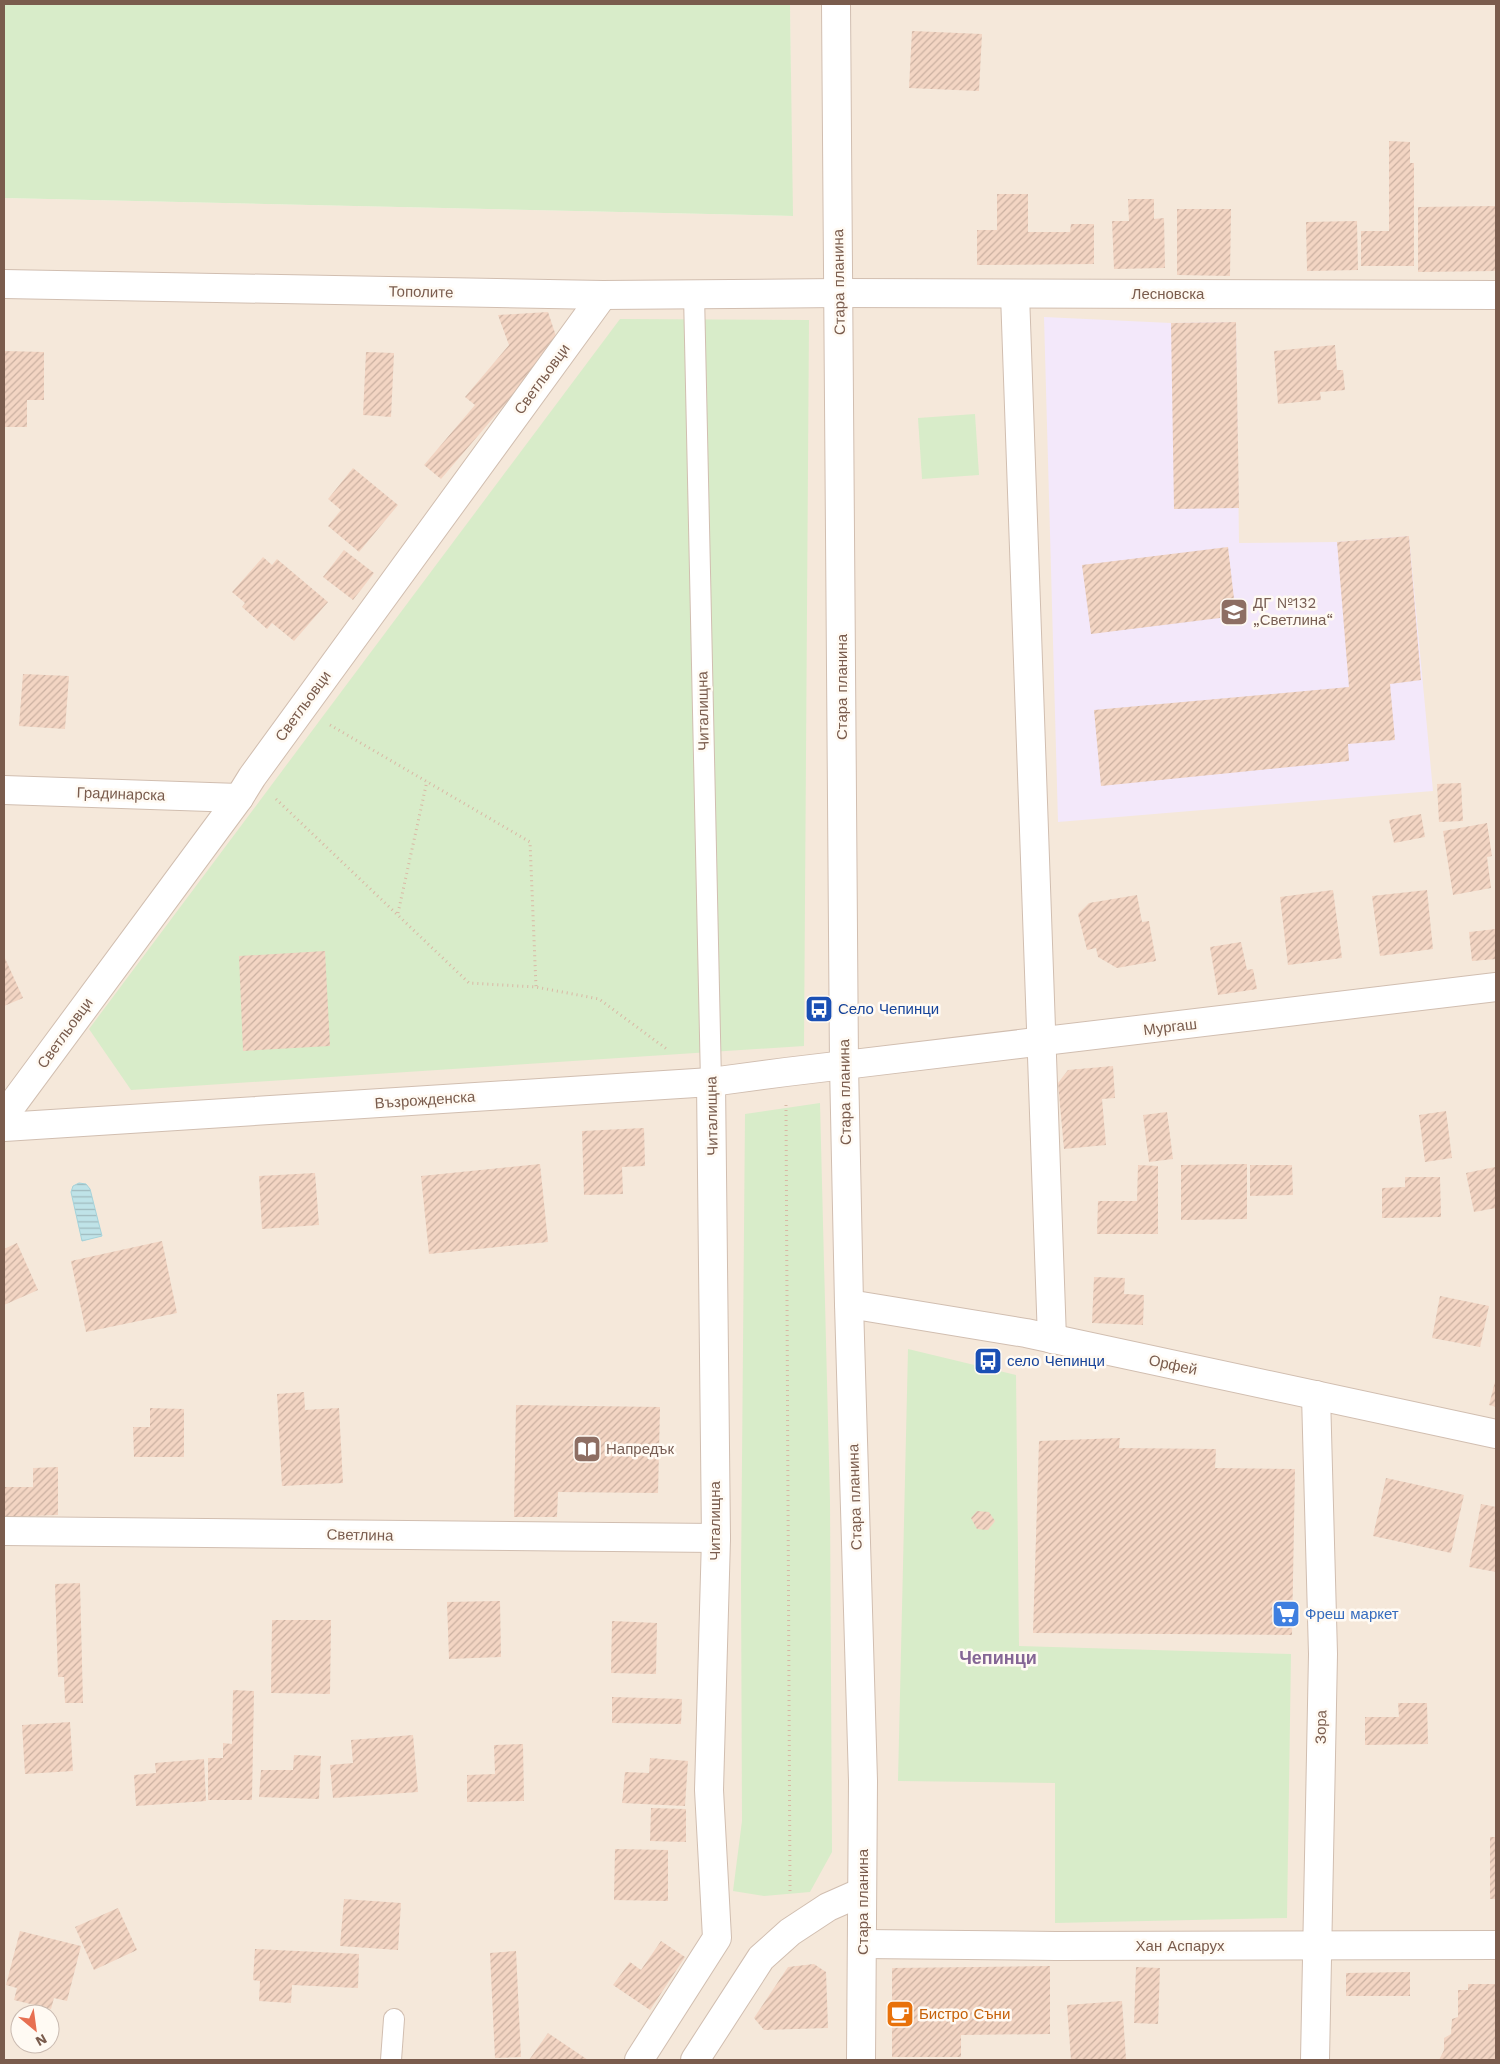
<svg xmlns="http://www.w3.org/2000/svg" width="1500" height="2064" font-family="'Work Sans',sans-serif">
	<defs>
		<pattern id="water-rules" width="6" height="5" patternUnits="userSpaceOnUse" patternTransform="scale(1.25)"><rect width="6" height="5" fill="#bfe3e8"/><path d="M0 2.5h6" fill="none" stroke="#a0bbbe"/></pattern>
		<pattern id="building-hatch" width="6" height="6" patternUnits="userSpaceOnUse" patternTransform="scale(1.25)"><rect width="6" height="6" fill="#f3d5c3"/><path d="M-1 1l2-2M0 6l6-6M5 7l2-2" fill="none" stroke="#cab0a1"/></pattern>
	</defs>
	<rect width="100%" height="100%" fill="#fdf6ec"/>
	<!-- residential -->
	<path fill="#f5e8da" fill-rule="evenodd" d="M790,4h706v2056h-1492v-1862l788,18zM20,2014h30v30h-30z"/>
	<!-- education -->
	<polygon fill="#f3e8fa" points="1044,317 1171,323 1236,322 1239,543 1337,542 1409,536 1433,791 1058,822"/>
	<!-- green -->
	<g fill="#d8ecc9">
		<polygon points="4,4 790,4 793,216 4,198"/>
		<polygon points="620,319 809,320 804,1046 131,1090 89,1029"/>
		<polygon points="975,414 979,475 922,479 918,418"/>
		<polygon points="820,1103 830,1501 832,1852 810,1892 764,1896 733,1891 742,1821 741,1578 745,1114"/>
		<polygon points="908,1349 1016,1375 1019,1646 1291,1654 1287,1918 1055,1923 1055,1783 898,1781"/>
	</g>
	<!-- water -->
	<polygon fill="url(#water-rules)" stroke="#a5d3da" points="79,1183 86,1184 90,1189 102,1236 82,1241 71,1192 73,1186"/>
	<!-- building -->
	<g fill="url(#building-hatch)">
		<polygon points="912,31 982,34 979,91 909,88"/>
		<polygon points="1389,141 1410,142 1410,163 1414,163 1414,266 1361,266 1361,231 1389,231"/>
		<polygon points="997,194 1028,194 1028,232 1070,232 1071,224 1094,224 1094,264 977,265 977,230 997,230"/>
		<polygon points="1128,199 1154,199 1154,219 1164,218 1165,268 1114,269 1112,221 1129,221"/>
		<polygon points="1496,206 1496,271 1418,272 1418,207"/>
		<polygon points="1177,209 1231,209 1230,276 1177,275"/>
		<polygon points="1357,221 1358,270 1307,271 1306,222"/>
		<polygon points="548,312 558,342 441,479 424,465 475,405 465,397 509,345 498,315"/>
		<polygon points="1236,322 1239,508 1174,509 1171,323"/>
		<polygon points="1335,345 1337,370 1343,370 1345,390 1320,392 1321,400 1278,404 1274,351"/>
		<polygon points="4,351 44,352 44,400 27,400 27,427 4,427"/>
		<polygon points="366,352 394,353 391,417 363,415"/>
		<polygon points="353,468 398,505 359,552 328,526 341,510 328,499"/>
		<polygon points="1409,536 1421,680 1390,684 1395,740 1348,744 1349,761 1101,786 1094,710 1349,687 1337,542"/>
		<polygon points="1228,547 1236,616 1091,634 1082,565"/>
		<polygon points="344,550 374,573 353,600 323,577"/>
		<polygon points="263,557 272,565 277,559 328,602 294,641 272,623 267,629 242,607 245,603 232,592"/>
		<polygon points="23,674 69,676 65,729 19,726"/>
		<polygon points="1461,783 1463,821 1439,822 1437,784"/>
		<polygon points="1421,814 1425,837 1394,843 1389,820"/>
		<polygon points="1487,823 1492,856 1487,857 1491,888 1453,895 1443,831"/>
		<polygon points="1333,890 1342,958 1288,965 1280,897"/>
		<polygon points="1427,890 1433,949 1380,956 1372,896"/>
		<polygon points="1137,895 1142,922 1149,921 1156,961 1117,968 1098,957 1096,948 1087,950 1078,914 1089,903"/>
		<polygon points="1496,929 1496,959 1472,961 1469,932"/>
		<polygon points="1241,942 1247,970 1253,969 1257,989 1218,995 1210,947"/>
		<polygon points="325,951 330,1046 243,1051 239,956"/>
		<polygon points="4,956 23,998 4,1006"/>
		<polygon points="1113,1066 1115,1098 1102,1099 1106,1145 1064,1149 1058,1083 1068,1070"/>
		<polygon points="1446,1111 1452,1158 1425,1162 1419,1115"/>
		<polygon points="1167,1112 1173,1159 1149,1162 1143,1115"/>
		<polygon points="644,1128 645,1166 622,1167 623,1194 584,1195 582,1131"/>
		<polygon points="540,1164 548,1242 429,1254 421,1176"/>
		<polygon points="1247,1164 1247,1219 1181,1220 1181,1165"/>
		<polygon points="1138,1165 1158,1166 1158,1234 1097,1234 1098,1201 1137,1201"/>
		<polygon points="1250,1165 1292,1165 1293,1195 1250,1196"/>
		<polygon points="1495,1167 1496,1208 1474,1212 1466,1173"/>
		<polygon points="315,1173 319,1225 262,1229 259,1176"/>
		<polygon points="1405,1177 1440,1177 1441,1217 1382,1218 1382,1188 1405,1187"/>
		<polygon points="162,1241 177,1313 86,1332 71,1261"/>
		<polygon points="17,1243 38,1290 4,1305 4,1249"/>
		<polygon points="1094,1277 1125,1278 1124,1294 1144,1295 1143,1325 1092,1323"/>
		<polygon points="1440,1296 1489,1306 1480,1347 1432,1338"/>
		<polygon points="1496,1378 1496,1407 1489,1405"/>
		<polygon points="304,1392 305,1410 339,1408 343,1483 282,1486 277,1394"/>
		<polygon points="516,1405 660,1407 658,1493 558,1492 557,1517 514,1517"/>
		<polygon points="150,1408 184,1409 184,1457 134,1457 133,1427 150,1427"/>
		<polygon points="1120,1438 1119,1448 1216,1449 1215,1468 1295,1469 1292,1635 1033,1633 1039,1441"/>
		<polygon points="58,1467 58,1515 4,1517 4,1487 33,1487 33,1468"/>
		<polygon points="1386,1478 1464,1495 1451,1553 1373,1536"/>
		<polygon points="1481,1504 1496,1507 1496,1572 1469,1567"/>
		<polygon points="977,1511 989,1512 995,1521 988,1530 977,1529 971,1518"/>
		<polygon points="80,1583 83,1703 65,1703 64,1677 58,1677 55,1584"/>
		<polygon points="500,1601 501,1657 449,1659 447,1602"/>
		<polygon points="272,1620 331,1620 330,1694 271,1693"/>
		<polygon points="612,1621 657,1623 656,1674 611,1673"/>
		<polygon points="233,1690 254,1691 252,1800 208,1800 208,1758 223,1758 223,1743 232,1744"/>
		<polygon points="612,1697 682,1699 681,1724 612,1723"/>
		<polygon points="1398,1703 1427,1703 1428,1744 1365,1745 1365,1717 1399,1717"/>
		<polygon points="70,1722 73,1771 25,1774 22,1725"/>
		<polygon points="413,1735 418,1792 333,1798 330,1765 353,1763 351,1740"/>
		<polygon points="523,1744 524,1801 467,1802 467,1775 495,1774 494,1745"/>
		<polygon points="294,1755 321,1756 319,1799 259,1797 261,1770 293,1770"/>
		<polygon points="650,1758 688,1761 685,1806 622,1803 625,1772 649,1773"/>
		<polygon points="204,1759 206,1801 136,1806 134,1775 156,1773 155,1763"/>
		<polygon points="651,1808 686,1809 686,1842 650,1841"/>
		<rect x="1490" y="1837" width="6" height="62"/>
		<polygon points="615,1849 668,1850 668,1901 614,1900"/>
		<polygon points="344,1899 401,1903 398,1950 340,1946"/>
		<polygon points="118,1908 137,1950 94,1970 75,1927"/>
		<polygon points="20,1931 81,1946 67,2001 54,1998 51,2009 14,2000 17,1988 6,1985"/>
		<polygon points="661,1941 685,1957 650,2010 613,1985 630,1962 641,1970"/>
		<polygon points="255,1949 359,1954 358,1988 292,1985 291,2003 259,2001 260,1981 253,1980"/>
		<polygon points="516,1951 521,2057 495,2058 490,1953"/>
		<polygon points="814,1964 826,1972 828,2028 764,2030 754,2018 788,1967"/>
		<polygon points="1050,1966 1050,2034 961,2035 961,2057 892,2057 892,1968"/>
		<polygon points="1136,1967 1160,1968 1158,2024 1134,2023"/>
		<polygon points="1410,1972 1410,1996 1346,1996 1346,1973"/>
		<polygon points="1468,1984 1496,1984 1496,2060 1439,2060 1444,2050 1444,2038 1451,2034 1452,2019 1458,2017 1458,1990 1468,1990"/>
		<polygon points="1122,2001 1126,2059 1071,2060 1067,2005"/>
		<polygon points="548,2033 588,2060 529,2060"/>
	</g>
	<g fill="none" stroke-linecap="round" stroke-linejoin="round">
		<defs>
			<g id="service">
				<polyline points="694,294 711,1082"/>
				<polyline points="391,2060 394,2019"/>
			</g>
			<g id="minor">
				<polyline points="4,284 603,295 839,293 1496,295"/>
				<polyline points="1015,294 1052,1339"/>
				<polyline points="4,790 239,798"/>
				<polyline points="4,1116 239,798 252,777 603,295"/>
				<polyline points="4,1127 711,1082 786,1072 1496,987"/>
				<polyline points="4,1531 716,1538"/>
				<polyline points="863,1944 1056,1946 1496,1945"/>
				<polyline points="639,2060 717,1938 709,1790 716,1538 711,1082"/>
				<polyline points="695,2060 761,1958 790,1932 828,1907 862,1892"/>
				<polyline points="1315,2060 1323,1654 1316,1395"/>
			</g>
			<g id="tertiary">
				<polyline points="836,4 844,1065 849,1304 863,1781 861,2060"/>
				<polyline points="849,1304 1026,1333 1496,1434"/>
			</g>
		</defs>
		<!-- service casing -->
		<use href="#service" stroke="#d1beb0" stroke-width="22"/>
		<!-- minor casing -->
		<use href="#minor" stroke="#d1beb0" stroke-width="30"/>
		<!-- tertiary casing -->
		<use href="#tertiary" stroke="#d1beb0" stroke-width="30"/>
		<!-- path -->
		<g stroke="#d9b8a5" stroke-width="3" stroke-dasharray="1 4" stroke-linecap="butt">
			<polyline points="330,725 530,842 536,987"/>
			<polyline points="276,799 469,983 536,987 599,999 668,1050"/>
			<polyline points="398,913 427,781"/>
			<polyline points="786,1105 790,1891"/>
		</g>
		<!-- service -->
		<use href="#service" stroke="#fff" stroke-width="20"/>
		<!-- minor -->
		<use href="#minor" stroke="#fff" stroke-width="28"/>
		<!-- tertiary -->
		<use href="#tertiary" stroke="#fff" stroke-width="28"/>
	</g>
	<!-- icons -->
	<defs>
		<symbol id="school-square" viewBox="-11 -11 22 22"><rect x="-9" y="-9" width="18" height="18" rx="4" fill="#8d6e63" stroke="#fffaf3"/><path d="M0-5L7-2L0 1L-7-2ZM-4 1L0 2.5L4 1V4Q0 6-4 4Z" fill="#fff"/></symbol>
		<symbol id="bus-square" viewBox="-11 -11 22 22"><rect x="-9" y="-9" width="18" height="18" rx="4" fill="#1a4fb4" stroke="#fffaf3"/><path d="M-5-6H5V4H4V6H2V4H-2V6H-4V4H-5ZM-3.5-4V0h7V-4ZM-3.5 1.2v1.5H-2V1.2ZM2 1.2v1.5H3.5V1.2Z" fill="#fff"/></symbol>
		<symbol id="library-square" viewBox="-11 -11 22 22"><rect x="-9" y="-9" width="18" height="18" rx="4" fill="#8d6e63" stroke="#fffaf3"/><path d="M-6-4Q-3-5.5-.7-3.5V5Q-3 3-6 4ZM6-4Q3-5.5 .7-3.5V5Q3 3 6 4Z" fill="#fff"/></symbol>
		<symbol id="supermarket-square" viewBox="-11 -11 22 22"><rect x="-9" y="-9" width="18" height="18" rx="4" fill="#3f7fe0" stroke="#fffaf3"/><path d="M-6-5.5h2.5l.6 2H6L4.5 2H-2.5L-4.4-4H-6ZM-1.5 3.2a1.3 1.3 0 1 0 .1 0ZM3 3.2a1.3 1.3 0 1 0 .1 0Z" fill="#fff"/></symbol>
		<symbol id="cafe-square" viewBox="-11 -11 22 22"><rect x="-9" y="-9" width="18" height="18" rx="4" fill="#e8710a" stroke="#fffaf3"/><path d="M-5.5-4.5H6V0H3Q3 3.5 0 3.5H-2.5Q-5.5 3.5-5.5 0ZM3-3.2v2h1.7v-2ZM-6 4.5H4V6H-6Z" fill="#fff"/></symbol>
	</defs>
	<g fill-rule="evenodd">
		<use href="#school-square" x="1218" y="596" width="32" height="32"/>
		<use href="#bus-square" x="803" y="993" width="32" height="32"/>
		<use href="#bus-square" x="972" y="1345" width="32" height="32"/>
		<use href="#library-square" x="571" y="1433" width="32" height="32"/>
		<use href="#supermarket-square" x="1270" y="1598" width="32" height="32"/>
		<use href="#cafe-square" x="884" y="1998" width="32" height="32"/>
	</g>
	<g text-anchor="middle" stroke-width="5" stroke-linejoin="round" paint-order="stroke">
		<!-- street labels -->
		<g font-size="15" fill="#7a5c4d" stroke="#fffaf3">
			<text transform="translate(839 282) rotate(-91)" y="5">Стара планина</text>
			<text transform="translate(421 292) rotate(1)" y="5">Тополите</text>
			<text x="1168" y="299">Лесновска</text>
			<text transform="translate(542 379) rotate(-54)" y="5">Светльовци</text>
			<text transform="translate(842 687) rotate(-90)" y="5">Стара планина</text>
			<text transform="translate(303 706) rotate(-54)" y="5">Светльовци</text>
			<text transform="translate(703 711) rotate(-91)" y="5">Читалищна</text>
			<text transform="translate(121 794) rotate(2)" y="5">Градинарска</text>
			<text transform="translate(1170 1027) rotate(-7)" y="5">Мургаш</text>
			<text transform="translate(65 1033) rotate(-54)" y="5">Светльовци</text>
			<text transform="translate(845 1092) rotate(-91)" y="5">Стара планина</text>
			<text transform="translate(425 1100) rotate(-4)" y="5">Възрожденска</text>
			<text transform="translate(712 1116) rotate(-91)" y="5">Читалищна</text>
			<text transform="translate(1173 1365) rotate(12)" y="5">Орфей</text>
			<text transform="translate(855 1497) rotate(-92)" y="5">Стара планина</text>
			<text transform="translate(715 1521) rotate(-90)" y="5">Читалищна</text>
			<text transform="translate(360 1535) rotate(1)" y="5">Светлина</text>
			<text transform="translate(1321 1727) rotate(-89)" y="5">Зора</text>
			<text transform="translate(863 1902) rotate(-90)" y="5">Стара планина</text>
			<text x="1180" y="1951">Хан Аспарух</text>
		</g>
		<!-- education labels -->
		<g font-size="15" fill="#785e54" stroke="#fffaf3" text-anchor="start">
			<text x="1253" y="608">ДГ №132<tspan x="1253" dy="17">„Светлина“</tspan></text>
			<text x="606" y="1454">Напредък</text>
		</g>
		<!-- transit labels -->
		<g font-size="15" fill="#164399" stroke="#fffaf3" text-anchor="start">
			<text x="838" y="1014">Село Чепинци</text>
			<text x="1007" y="1366">село Чепинци</text>
		</g>
		<!-- shop labels -->
		<g font-size="15" fill="#366cbe" stroke="#fffaf3" text-anchor="start">
			<text x="1305" y="1619">Фреш маркет</text>
		</g>
		<!-- food labels -->
		<g font-size="15" fill="#c56008" stroke="#fffaf3" text-anchor="start">
			<text x="919" y="2019">Бистро Съни</text>
		</g>
		<!-- quarter labels -->
		<g font-size="18" font-weight="bold" fill="#846695" stroke="#fffaf3">
			<text x="998" y="1664">Чепинци</text>
		</g>
	</g>
	<!-- border -->
	<rect width="1500" height="2064" fill="none" stroke="#7a5c4d" stroke-width="10"/>
	<!-- north arrow -->
	<g transform="translate(35 2029) rotate(151)"><circle r="24" fill="#fffaf3" stroke="#cabbb1"/>
	<path d="M0-4L9 19L0 12L-9 19Z" fill="#e76f51"/>
	<text y="-8" font-size="14" font-weight="bold" text-anchor="middle" fill="#7a5c4d">N</text>
	</g>
</svg>
